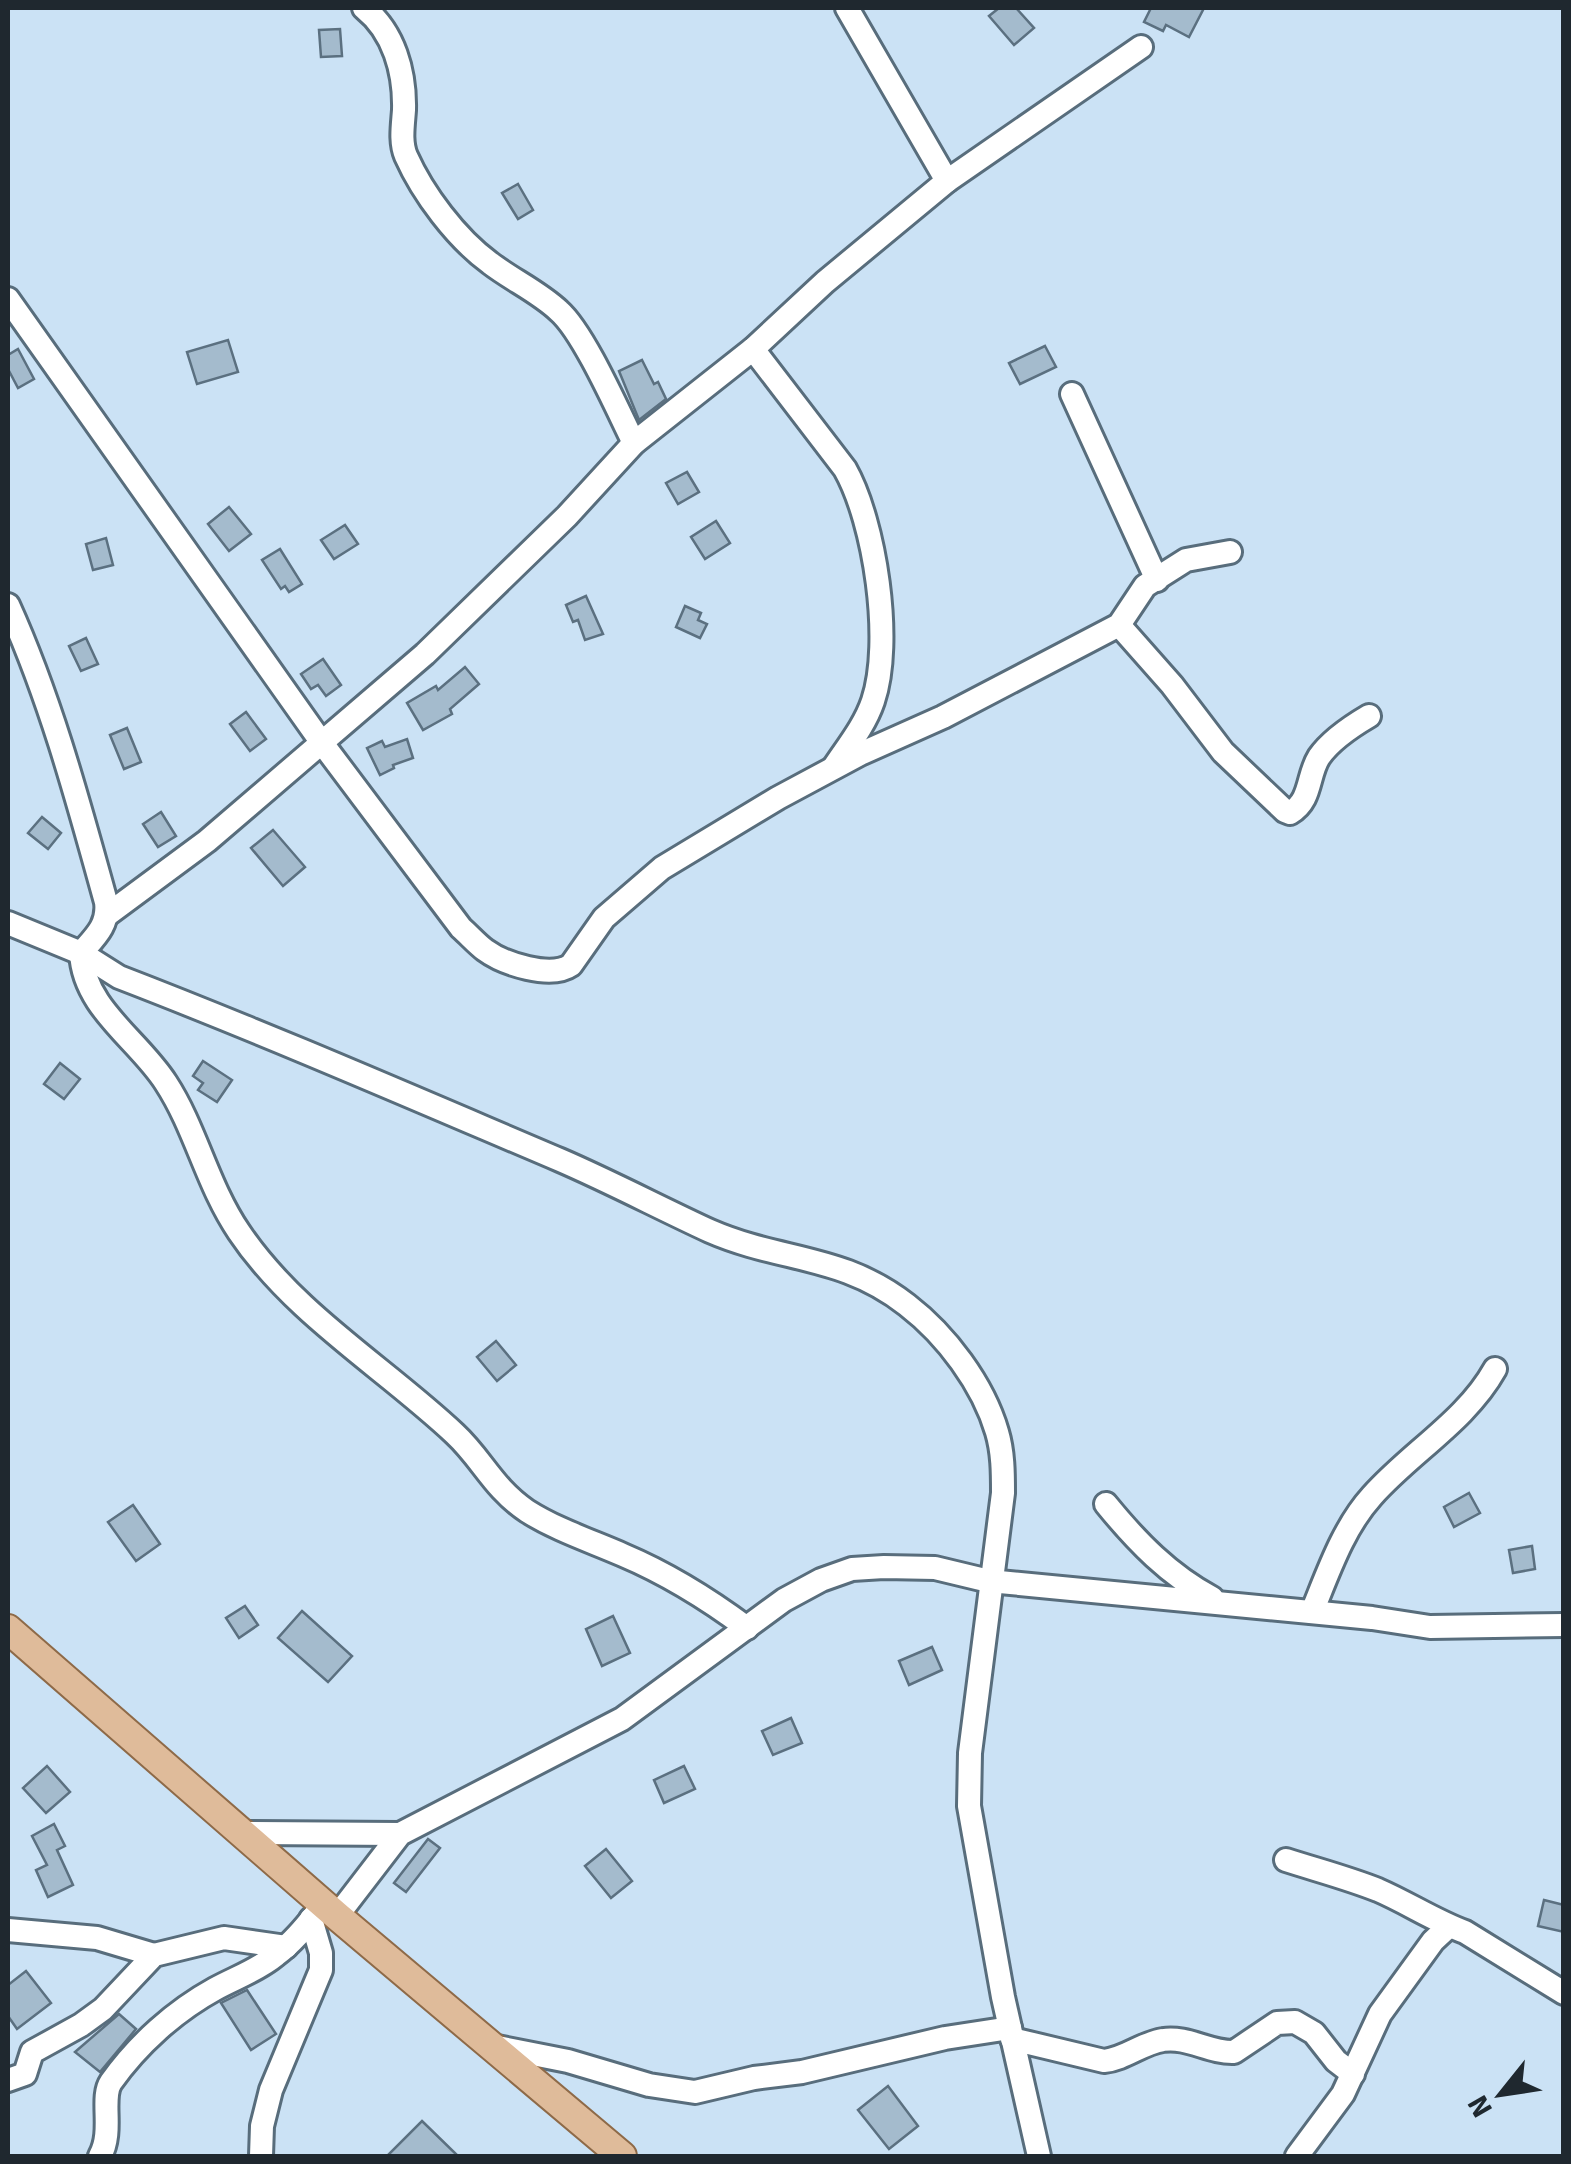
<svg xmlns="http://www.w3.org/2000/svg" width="1571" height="2164" font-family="Signika,sans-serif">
	<rect width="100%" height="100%" fill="#cbe2f5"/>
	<!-- building -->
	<g fill="#a4bbcd" stroke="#5b7080" stroke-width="2.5">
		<polygon points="999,8 1016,8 1034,28 1014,45 989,16"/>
		<polygon points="1151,8 1204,8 1189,37 1166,25 1163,31 1144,22"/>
		<polygon points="340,29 342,56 321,57 319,30"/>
		<polygon points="518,184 533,210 518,219 502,193"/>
		<polygon points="228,340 238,372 197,384 187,352"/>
		<polygon points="1045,346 1056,367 1020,384 1009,363"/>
		<polygon points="18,349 34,379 18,388 8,369 8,355"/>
		<polygon points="642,360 654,384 658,382 666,399 639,420 619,371"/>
		<polygon points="687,472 699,492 678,504 666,483"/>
		<polygon points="229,507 251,534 229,551 208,524"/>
		<polygon points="716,521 730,543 705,559 691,537"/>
		<polygon points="345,525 358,544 334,559 321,540"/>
		<polygon points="106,538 113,565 93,570 86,544"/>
		<polygon points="280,549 302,584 289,592 285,586 281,589 262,560"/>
		<polygon points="586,596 603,634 585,640 578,620 573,622 566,605"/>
		<polygon points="685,606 701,613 698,620 707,624 700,638 676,627"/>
		<polygon points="86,638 98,664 81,671 69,646"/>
		<polygon points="323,659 341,685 326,696 318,685 311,689 301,674"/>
		<polygon points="465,667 479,684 450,709 452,714 423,730 407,703 436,686 438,690"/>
		<polygon points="246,712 266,739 250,751 230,724"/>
		<polygon points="127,728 141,762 124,769 110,735"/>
		<polygon points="407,739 413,758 393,765 394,768 380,775 367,748 382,741 385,747"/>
		<polygon points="161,812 176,836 158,847 143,824"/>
		<polygon points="42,817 61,833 48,849 28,833"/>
		<polygon points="273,830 305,867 283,886 251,848"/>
		<polygon points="203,1061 232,1080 217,1102 198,1090 203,1083 193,1076"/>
		<polygon points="60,1063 80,1079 64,1099 44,1084"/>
		<polygon points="496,1341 516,1365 497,1381 477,1357"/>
		<polygon points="1469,1493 1480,1513 1454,1527 1444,1507"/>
		<polygon points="133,1505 160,1544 136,1561 108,1522"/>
		<polygon points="1532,1546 1535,1569 1513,1573 1509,1550"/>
		<polygon points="245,1606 258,1625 239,1638 226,1618"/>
		<polygon points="302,1611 352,1656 328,1682 278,1638"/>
		<polygon points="613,1616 630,1653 602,1666 586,1629"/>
		<polygon points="932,1647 942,1670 909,1685 899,1661"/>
		<polygon points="791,1718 802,1743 773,1755 762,1731"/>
		<polygon points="47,1766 70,1792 46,1813 23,1788"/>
		<polygon points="684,1766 695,1789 664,1803 654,1780"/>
		<polygon points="54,1824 65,1846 57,1850 73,1885 48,1897 36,1870 47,1865 32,1836"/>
		<polygon points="428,1839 440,1848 406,1892 394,1883"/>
		<polygon points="606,1849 632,1881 611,1898 585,1866"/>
		<polygon points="1544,1900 1564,1905 1564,1932 1538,1926"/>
		<polygon points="26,1971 51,2003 17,2029 8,2016 8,1985"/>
		<polygon points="247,1990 276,2034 251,2050 221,2003"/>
		<polygon points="119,2014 136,2029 100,2072 75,2052"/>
		<polygon points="888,2086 918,2126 889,2149 858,2110"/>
		<polygon points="422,2121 458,2156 387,2156"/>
	</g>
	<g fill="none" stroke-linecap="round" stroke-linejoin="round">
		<defs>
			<g id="minor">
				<path d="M364,8c30,24 41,64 40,102 -1,15 -4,32 2,46 17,38 50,82 84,107 22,17 49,29 69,48 25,22 59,100 75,132"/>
				<polyline points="847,8 947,181"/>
				<path d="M8,299l314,444 139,185c8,7 16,16 24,22 19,14 66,29 86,15l33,-47 58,-50 116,-70 82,-44 83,-37 176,-92 26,-39 41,-26 44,-8"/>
				<path d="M753,349l92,120c30,53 48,173 28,232 -8,24 -25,45 -39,66"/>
				<polyline points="1072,394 1157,580"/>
				<path d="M8,605c43,95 70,196 98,297 3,23 -11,35 -25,51 3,56 57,86 85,130 30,46 41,102 73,149 55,82 146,136 216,202 27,25 38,54 72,77 30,19 64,30 96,44 45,19 85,44 124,73"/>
				<path d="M1119,625l53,60 51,67 62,59 5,2c22,-13 17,-37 29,-56 11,-16 33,-31 50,-41"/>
				<polyline points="107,915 207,841 425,654 567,516 634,443 753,349 825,282 947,181 1141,47"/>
				<path d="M8,923l73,30 38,24c148,57 295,121 441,183 51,22 100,48 150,71 71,31 132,23 197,74 39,30 76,79 90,127 6,20 6,41 6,61l-33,260 -1,53 34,191 36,159"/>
				<path d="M1106,1504c31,38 63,71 106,94"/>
				<path d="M1312,1612c16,-39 31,-84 60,-116 39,-44 94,-75 123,-127"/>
				<polyline points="244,1833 400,1834"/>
				<path d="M1286,1860c31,10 62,18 92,30 30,13 57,31 87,42l99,61"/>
				<polyline points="337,1916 400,1834 622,1719 784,1600 821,1580 852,1569 884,1567 935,1568 989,1581 1372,1618 1430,1627 1564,1625"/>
				<polyline points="8,1930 97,1938 154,1955"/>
				<path d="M1012,2039l92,22c21,-2 38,-18 59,-21 24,-4 47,13 71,12l43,-29 18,-1 19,11 22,28 17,13"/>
				<polyline points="492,2046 568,2061 649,2085 695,2092 754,2078 802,2072 945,2038 1010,2028"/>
				<polyline points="8,2080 25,2074 32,2052 81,2025 103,2009 154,1955 224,1938 286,1947"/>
				<path d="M100,2156c14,-25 0,-58 11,-74 27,-38 64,-71 104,-93 20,-11 43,-19 61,-34 19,-14 33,-33 48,-51"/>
				<polyline points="261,2156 262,2126 271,2090 321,1970 321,1953 311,1919"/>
				<polyline points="1297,2156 1343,2094 1380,2014 1433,1941 1448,1927"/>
			</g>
			<polyline id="major" points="8,1629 337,1916 622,2156"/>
		</defs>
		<!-- minor casing -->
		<use href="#minor" stroke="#586d7c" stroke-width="28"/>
		<!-- major casing -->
		<use href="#major" stroke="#8e6a48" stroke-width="32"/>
		<!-- minor -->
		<use href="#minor" stroke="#fff" stroke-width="22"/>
		<!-- major -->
		<use href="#major" stroke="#dfbb9a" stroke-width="28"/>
	</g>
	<!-- border -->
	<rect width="1571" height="2164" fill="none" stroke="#1f282f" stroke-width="20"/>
	<!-- north arrow -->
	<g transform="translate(1501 2094) rotate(240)" stroke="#cbe2f5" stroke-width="8" paint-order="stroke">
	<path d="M0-8L18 38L0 25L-18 38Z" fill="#1f282f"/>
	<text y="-15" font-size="28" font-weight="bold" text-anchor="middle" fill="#1f282f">N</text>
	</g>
</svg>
